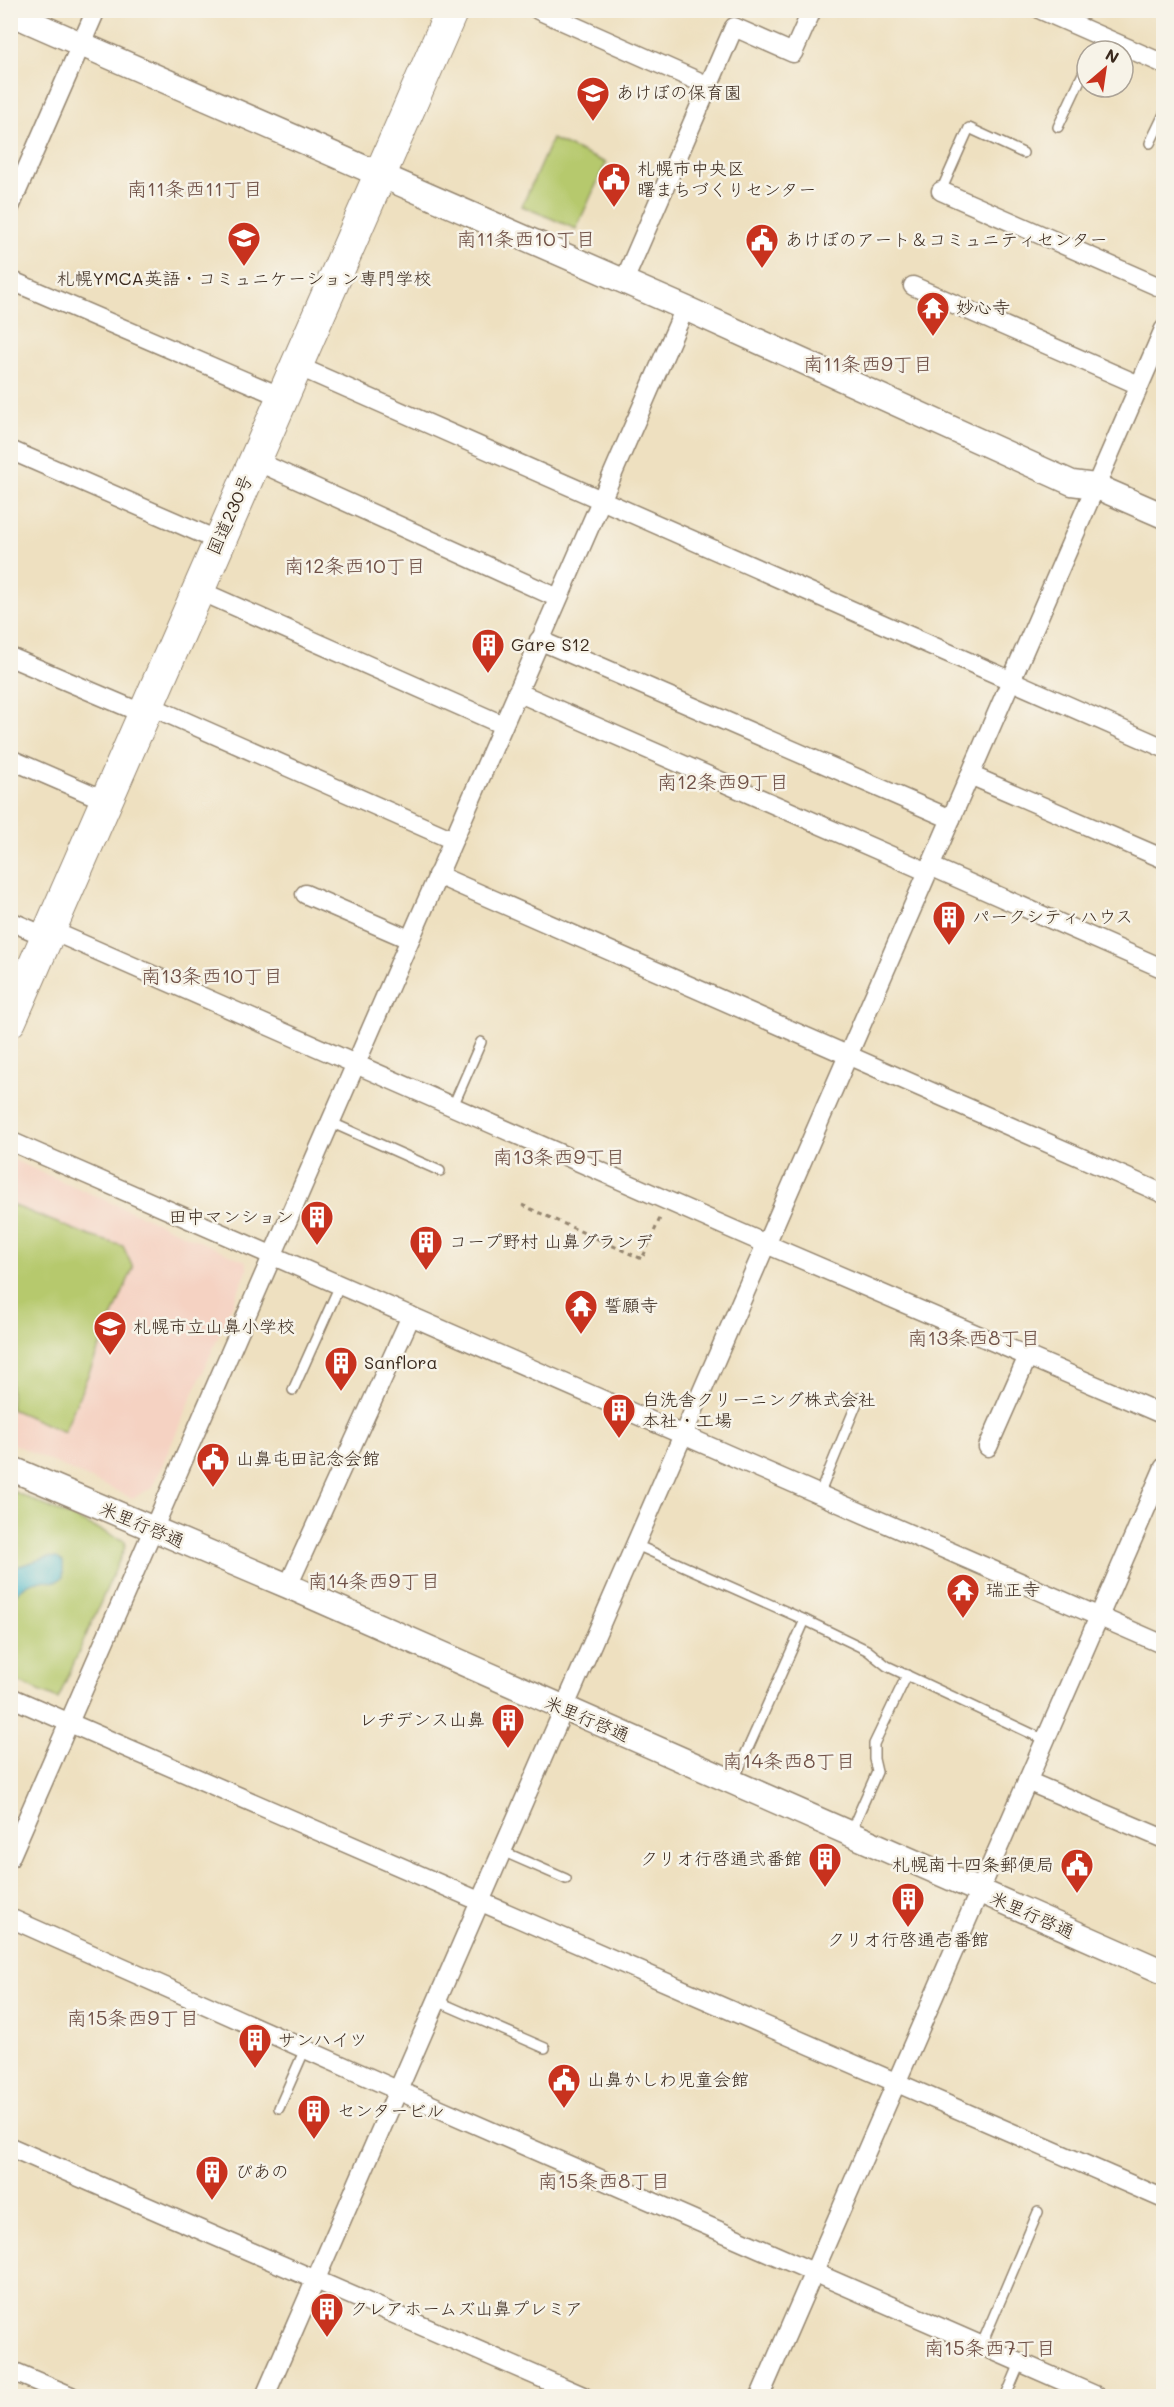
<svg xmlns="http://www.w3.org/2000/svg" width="1174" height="2407" font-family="Mali,'Klee One',sans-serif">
	<rect width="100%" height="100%" fill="#f7f3e8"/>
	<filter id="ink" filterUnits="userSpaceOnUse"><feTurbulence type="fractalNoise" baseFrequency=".0167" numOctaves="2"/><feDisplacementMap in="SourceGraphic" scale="12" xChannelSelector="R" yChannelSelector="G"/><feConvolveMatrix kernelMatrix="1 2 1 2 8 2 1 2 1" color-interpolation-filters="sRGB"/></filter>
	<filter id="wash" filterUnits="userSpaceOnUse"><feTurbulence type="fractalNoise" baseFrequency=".008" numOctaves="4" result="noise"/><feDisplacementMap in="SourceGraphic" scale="24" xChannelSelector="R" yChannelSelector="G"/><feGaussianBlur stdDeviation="1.35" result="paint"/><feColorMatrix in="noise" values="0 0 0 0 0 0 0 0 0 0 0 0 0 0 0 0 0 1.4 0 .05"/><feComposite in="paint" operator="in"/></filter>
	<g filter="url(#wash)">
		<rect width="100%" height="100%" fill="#eee0c0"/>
		<!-- built -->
		<polygon fill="#f5d2c2" points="11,1159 245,1261 248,1269 152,1488 132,1498 11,1443"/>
		<!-- green -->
		<g fill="#b6c96d" stroke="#787a46" stroke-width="1.5">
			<polygon points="552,139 606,163 576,229 522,206"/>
			<polygon points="10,1204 90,1236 123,1246 133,1268 64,1432 11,1409"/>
			<polygon points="10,1490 125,1541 125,1547 58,1699 11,1679"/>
		</g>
		<!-- water -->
		<path fill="#4db8c9" stroke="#447174" stroke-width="1.5" d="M48,1557l9,1 6,4v15c-11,10 -20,0 -32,6 -8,3 -14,10 -20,15v-24l5,-7z"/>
	</g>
	<g filter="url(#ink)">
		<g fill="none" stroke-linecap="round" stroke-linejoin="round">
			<defs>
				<g id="lane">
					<polyline points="1094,51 1100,37"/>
					<polyline points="1058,127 1087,65"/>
					<polyline points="1150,143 1164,114"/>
					<polyline points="941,191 969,128 1023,153"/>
					<polyline points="453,1106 481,1042"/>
					<polyline points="330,1122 440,1171"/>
					<polyline points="293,1390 340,1285"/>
					<polyline points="819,1495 859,1398"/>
					<polyline points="634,1544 805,1620 867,1650 887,1666 1045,1740"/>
					<polyline points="733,1782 805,1620"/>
					<polyline points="850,1833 877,1772 874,1759 874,1744 907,1675"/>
					<polyline points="502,1851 566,1879"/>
					<polyline points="437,2001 545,2048"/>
					<polyline points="279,2108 305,2049"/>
					<polyline points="981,2346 1038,2212"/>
					<polyline points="1006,2396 1020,2363"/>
				</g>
				<g id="street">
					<polyline points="538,10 709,86"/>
					<polyline points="1041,10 1164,64"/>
					<polyline points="941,191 1164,289"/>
					<polyline points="10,207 96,10"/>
					<polyline points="10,280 282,397"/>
					<polyline points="624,281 734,27 793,53 812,10"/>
					<polyline points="913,286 1139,385"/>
					<polyline points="295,365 1164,748"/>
					<polyline points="10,450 219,541"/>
					<polyline points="254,460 558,598"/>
					<polyline points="198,590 503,725"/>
					<polyline points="539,640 951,819"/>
					<polyline points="10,657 144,714"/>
					<polyline points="517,692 928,872"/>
					<polyline points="148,705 453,840"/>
					<polyline points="10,759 107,801"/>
					<polyline points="970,775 1164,859"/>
					<polyline points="930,866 1164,969"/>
					<polyline points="437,875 1164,1194"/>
					<polyline points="305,894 409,939"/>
					<polyline points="10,921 47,937"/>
					<polyline points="50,930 766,1244 1164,1415"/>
					<polyline points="10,1141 1164,1645"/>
					<polyline points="988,1447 1028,1356"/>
					<polyline points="288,1586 411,1316"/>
					<polyline points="10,1697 1164,2199"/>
					<polyline points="1027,1781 1164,1839"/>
					<polyline points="10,1858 685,308"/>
					<polyline points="10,1918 413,2097 1097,2396"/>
					<polyline points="10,2147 583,2396"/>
					<polyline points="10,2370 71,2396"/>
					<polyline points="265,2396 1164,329"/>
					<polyline points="760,2396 1164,1467"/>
				</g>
				<g id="secondary">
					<polyline points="10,13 685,308 1072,483 1095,486 1164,516"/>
					<polyline points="10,1468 288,1586 1164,1972"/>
				</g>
				<polyline id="highway" points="10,1021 452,10"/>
			</defs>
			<!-- lane casing -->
			<use href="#lane" stroke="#94856f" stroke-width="12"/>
			<!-- street casing -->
			<use href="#street" stroke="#94856f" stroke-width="21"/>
			<!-- secondary casing -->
			<use href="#secondary" stroke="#94856f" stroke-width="27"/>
			<!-- highway casing -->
			<use href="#highway" stroke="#94856f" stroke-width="34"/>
			<!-- path -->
			<polyline stroke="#94856f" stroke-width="3" stroke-dasharray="4.5 4.5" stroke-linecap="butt" points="522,1205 642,1259 661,1216"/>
			<!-- lane -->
			<use href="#lane" stroke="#fff" stroke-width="9"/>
			<!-- street -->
			<use href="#street" stroke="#fff" stroke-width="18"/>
			<!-- secondary -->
			<use href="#secondary" stroke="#fff" stroke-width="24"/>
			<!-- highway -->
			<use href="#highway" stroke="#fff" stroke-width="32"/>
		</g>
	</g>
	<!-- icons -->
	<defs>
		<symbol id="school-pin" viewBox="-11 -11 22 30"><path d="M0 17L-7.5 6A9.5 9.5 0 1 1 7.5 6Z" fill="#c8321e" stroke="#f7f3e8"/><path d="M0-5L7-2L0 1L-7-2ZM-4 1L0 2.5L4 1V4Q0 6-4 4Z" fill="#fff"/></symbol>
		<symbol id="civic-pin" viewBox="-11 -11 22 30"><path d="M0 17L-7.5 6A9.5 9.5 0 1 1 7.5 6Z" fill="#c8321e" stroke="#f7f3e8"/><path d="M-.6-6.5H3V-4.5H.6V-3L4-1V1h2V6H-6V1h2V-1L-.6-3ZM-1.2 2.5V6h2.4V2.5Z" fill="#fff"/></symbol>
		<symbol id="university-pin" viewBox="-11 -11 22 30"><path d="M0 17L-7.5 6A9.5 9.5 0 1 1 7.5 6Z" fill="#c8321e" stroke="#f7f3e8"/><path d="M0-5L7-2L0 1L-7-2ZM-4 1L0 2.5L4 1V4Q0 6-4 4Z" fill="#fff"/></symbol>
		<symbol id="temple-pin" viewBox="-11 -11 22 30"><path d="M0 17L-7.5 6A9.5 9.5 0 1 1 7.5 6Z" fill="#c8321e" stroke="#f7f3e8"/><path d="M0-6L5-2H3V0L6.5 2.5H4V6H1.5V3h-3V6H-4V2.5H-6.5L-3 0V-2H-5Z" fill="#fff"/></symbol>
		<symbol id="building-pin" viewBox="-11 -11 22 30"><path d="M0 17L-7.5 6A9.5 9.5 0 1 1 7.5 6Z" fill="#c8321e" stroke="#f7f3e8"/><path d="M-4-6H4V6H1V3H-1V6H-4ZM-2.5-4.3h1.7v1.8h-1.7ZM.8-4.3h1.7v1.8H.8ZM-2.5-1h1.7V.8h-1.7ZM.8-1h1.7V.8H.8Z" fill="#fff"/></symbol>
	</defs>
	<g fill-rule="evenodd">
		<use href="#school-pin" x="574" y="74" width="38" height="52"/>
		<use href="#civic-pin" x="595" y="160" width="38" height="52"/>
		<use href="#university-pin" x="225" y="219" width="38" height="52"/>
		<use href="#civic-pin" x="743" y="221" width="38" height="52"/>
		<use href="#temple-pin" x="914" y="289" width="38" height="52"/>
		<use href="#building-pin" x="469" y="626" width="38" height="52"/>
		<use href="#building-pin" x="930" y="898" width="38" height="52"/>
		<use href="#building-pin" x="298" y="1198" width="38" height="52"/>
		<use href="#building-pin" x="407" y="1223" width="38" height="52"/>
		<use href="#temple-pin" x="562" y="1287" width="38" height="52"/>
		<use href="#school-pin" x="91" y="1308" width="38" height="52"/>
		<use href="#building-pin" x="322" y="1344" width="38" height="52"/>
		<use href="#building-pin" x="600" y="1391" width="38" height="52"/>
		<use href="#civic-pin" x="194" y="1440" width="38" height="52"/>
		<use href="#temple-pin" x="944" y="1571" width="38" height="52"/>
		<use href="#building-pin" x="489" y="1701" width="38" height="52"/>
		<use href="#building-pin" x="806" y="1840" width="38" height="52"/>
		<use href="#civic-pin" x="1058" y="1846" width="38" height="52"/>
		<use href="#building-pin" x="889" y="1880" width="38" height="52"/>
		<use href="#building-pin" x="236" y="2021" width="38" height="52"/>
		<use href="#civic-pin" x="545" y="2061" width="38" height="52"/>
		<use href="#building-pin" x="295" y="2092" width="38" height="52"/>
		<use href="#building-pin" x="193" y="2153" width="38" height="52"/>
		<use href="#building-pin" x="308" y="2290" width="38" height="52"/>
	</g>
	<g text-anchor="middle" stroke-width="5" stroke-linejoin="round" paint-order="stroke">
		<!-- poi labels -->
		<g font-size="18" fill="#3b2a1e" stroke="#f7f3e8" text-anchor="start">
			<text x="616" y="99">あけぼの保育園</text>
			<text x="637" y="175">札幌市中央区<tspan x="637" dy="21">曙まちづくりセンター</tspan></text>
			<text x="785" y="246">あけぼのアート＆コミュニティセンター</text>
			<text x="244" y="285" text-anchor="middle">札幌YMCA英語・コミュニケーション専門学校</text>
			<text x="956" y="314">妙心寺</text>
			<text x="511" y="651">Gare S12</text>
			<text x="972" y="923">パークシティハウス</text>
			<text x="294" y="1223" text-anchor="end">田中マンション</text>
			<text x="449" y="1248">コープ野村 山鼻グランデ</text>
			<text x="604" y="1312">誓願寺</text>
			<text x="133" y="1333">札幌市立山鼻小学校</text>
			<text x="364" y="1369">Sanflora</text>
			<text x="642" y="1406">白洗舎クリーニング株式会社<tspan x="642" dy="21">本社・工場</tspan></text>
			<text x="236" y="1465">山鼻屯田記念会館</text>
			<text x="986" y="1596">瑞正寺</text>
			<text x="485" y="1726" text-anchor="end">レヂデンス山鼻</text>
			<text x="802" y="1865" text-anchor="end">クリオ行啓通弐番館</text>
			<text x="1054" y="1871" text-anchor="end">札幌南十四条郵便局</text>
			<text x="908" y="1946" text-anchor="middle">クリオ行啓通壱番館</text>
			<text x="278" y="2046">サンハイツ</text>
			<text x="587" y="2086">山鼻かしわ児童会館</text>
			<text x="337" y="2117">センタービル</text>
			<text x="235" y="2178">ぴあの</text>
			<text x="350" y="2315">クレアホームズ山鼻プレミア</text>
		</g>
		<!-- street labels -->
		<g font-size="18" fill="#3b2a1e" stroke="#f7f3e8">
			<text transform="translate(230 515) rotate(-66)" y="6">国道230号</text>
			<text transform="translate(142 1525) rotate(23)" y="6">米里行啓通</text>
			<text transform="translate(587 1719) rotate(23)" y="6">米里行啓通</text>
			<text transform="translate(1032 1915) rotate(24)" y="6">米里行啓通</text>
		</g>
		<!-- neighbourhood labels -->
		<g font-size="20" fill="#705147" stroke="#f7f3e8">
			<text x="195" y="196">南11条西11丁目</text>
			<text x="526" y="246">南11条西10丁目</text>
			<text x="868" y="371">南11条西9丁目</text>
			<text x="355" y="573">南12条西10丁目</text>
			<text x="723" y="789">南12条西9丁目</text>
			<text x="212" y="983">南13条西10丁目</text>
			<text x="559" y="1164">南13条西9丁目</text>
			<text x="974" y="1345">南13条西8丁目</text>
			<text x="374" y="1588">南14条西9丁目</text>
			<text x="789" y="1768">南14条西8丁目</text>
			<text x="133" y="2025">南15条西9丁目</text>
			<text x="604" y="2188">南15条西8丁目</text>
			<text x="990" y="2355">南15条西7丁目</text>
		</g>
	</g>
	<!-- margin -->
	<rect width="1174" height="2407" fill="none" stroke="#f7f3e8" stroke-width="36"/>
	<!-- north arrow -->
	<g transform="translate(1105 69) rotate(29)"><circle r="28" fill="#f7f3e8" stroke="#aca397" stroke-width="1.5"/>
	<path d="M0-4.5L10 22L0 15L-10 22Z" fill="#c8321e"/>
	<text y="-9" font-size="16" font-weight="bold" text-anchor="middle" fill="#3b2a1e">N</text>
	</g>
</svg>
